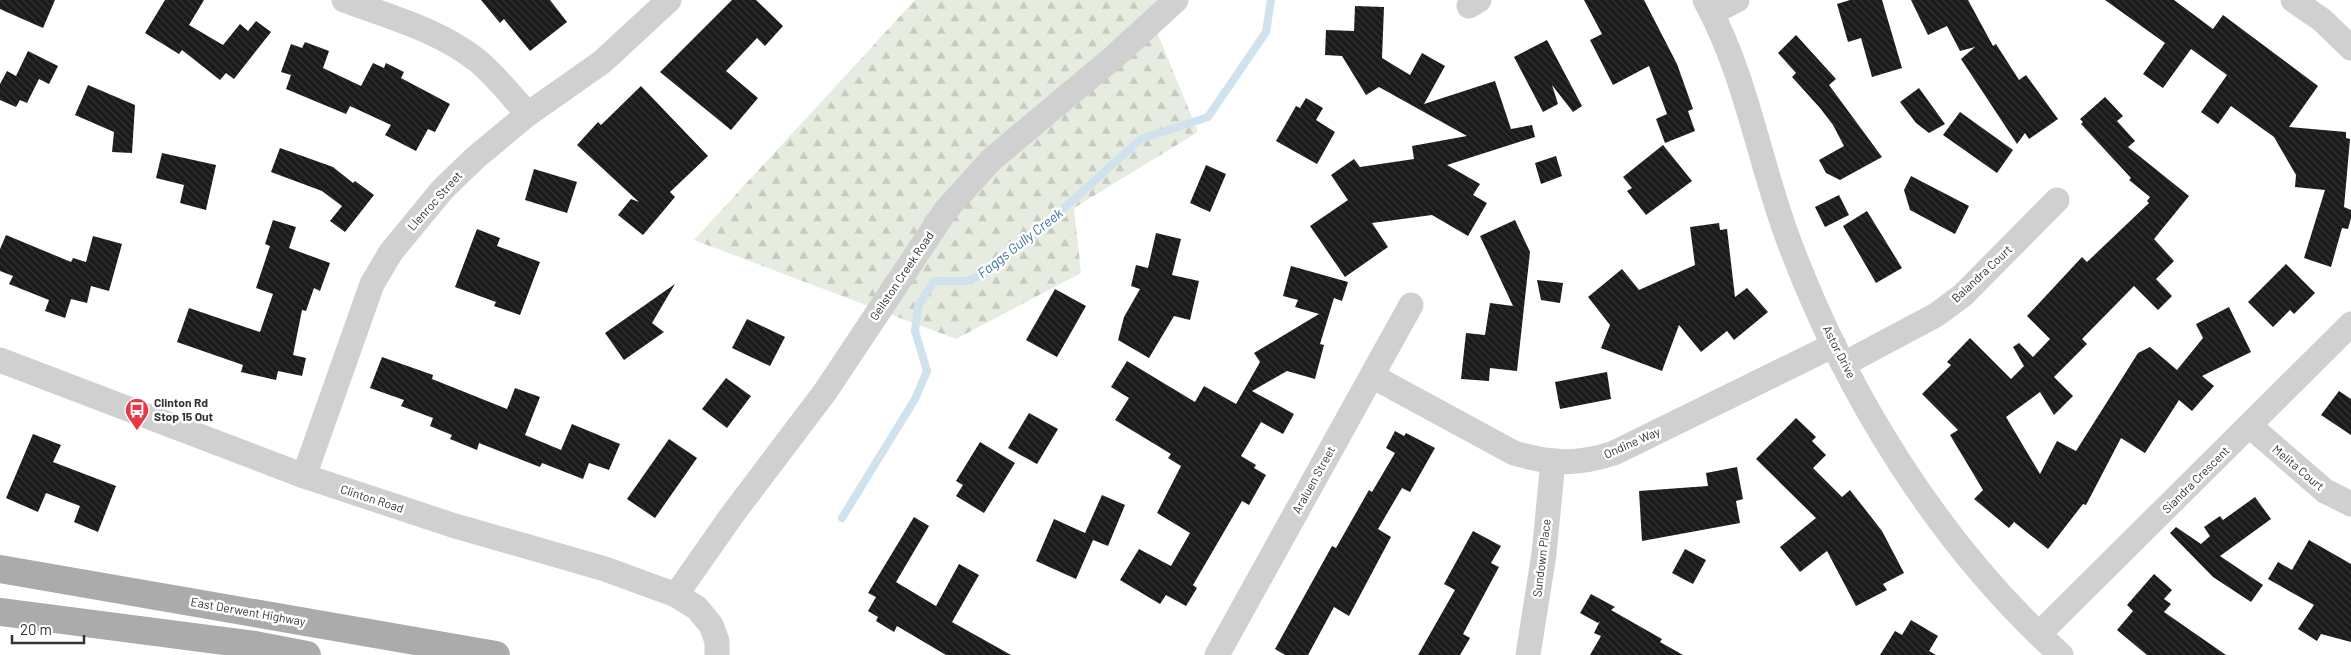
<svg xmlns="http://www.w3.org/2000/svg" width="2351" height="655" font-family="Barlow,sans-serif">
	<defs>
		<pattern id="forest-firs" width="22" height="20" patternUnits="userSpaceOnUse" patternTransform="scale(1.25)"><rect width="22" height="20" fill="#e6ecdf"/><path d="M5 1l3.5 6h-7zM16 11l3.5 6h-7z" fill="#c6cbc0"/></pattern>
		<pattern id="building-back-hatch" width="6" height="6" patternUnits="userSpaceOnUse" patternTransform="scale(1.25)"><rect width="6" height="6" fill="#1a1a1a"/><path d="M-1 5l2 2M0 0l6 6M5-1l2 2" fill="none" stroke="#333"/></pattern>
	</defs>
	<rect width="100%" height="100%" fill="#fff"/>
	<!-- forest -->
	<polygon fill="url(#forest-firs)" points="915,0 1170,0 1154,25 1198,132 1074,208 1081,273 956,339 694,240"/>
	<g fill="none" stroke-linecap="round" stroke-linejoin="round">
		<!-- stream -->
		<polyline stroke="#cfe2ee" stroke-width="8" points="842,518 915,399 927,371 915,331 918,306 934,281 966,281 983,275 1035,234 1141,139 1208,117 1266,32 1271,0"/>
	</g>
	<!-- building -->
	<g fill="url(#building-back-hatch)">
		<polygon points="0,0 55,0 43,28 0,9"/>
		<polygon points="165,0 204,0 189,25 223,45 240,24 248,31 256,21 271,32 234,79 226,73 220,80 182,50 179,54 145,33"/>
		<polygon points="481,0 550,0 567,22 530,51 504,19 500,23"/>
		<polygon points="732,0 756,0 783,26 765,46 757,38 726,71 758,98 731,130 660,72"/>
		<polygon points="1584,0 1644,0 1677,64 1693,109 1688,111 1695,131 1665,143 1656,119 1667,114 1649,66 1613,85 1590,40 1602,34"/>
		<polygon points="1850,0 1882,0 1902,68 1872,77 1861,38 1848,42 1837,4"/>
		<polygon points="1911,0 1968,0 1993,46 1996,44 2019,80 2026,75 2058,119 2029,139 2025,133 2017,144 1961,59 1975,47 1960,51 1947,26 1928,35"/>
		<polygon points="2105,0 2174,0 2213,29 2223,15 2318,86 2289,127 2346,132 2346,138 2350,139 2344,207 2351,210 2351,218 2348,229 2342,228 2331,267 2304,258 2325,190 2295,187 2296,175 2274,137 2231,106 2218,124 2201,112 2227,75 2191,49 2163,88 2143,74 2165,43"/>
		<polygon points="1355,6 1384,7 1382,58 1410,75 1422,53 1445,66 1424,104 1495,81 1511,129 1532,125 1535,137 1447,165 1480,184 1473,195 1487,203 1468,236 1432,215 1372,223 1388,247 1345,277 1310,226 1348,200 1331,175 1354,159 1360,167 1414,159 1412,146 1467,136 1379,87 1366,95 1342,56 1325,55 1326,30 1354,31"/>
		<polygon points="1796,35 1836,79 1829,85 1882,157 1840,180 1826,173 1819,160 1844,146 1833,125 1820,108 1792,77 1796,73 1778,53"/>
		<polygon points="1547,40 1582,106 1573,112 1552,85 1558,104 1543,112 1514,57"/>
		<polygon points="305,42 329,51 323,68 361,86 373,63 384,68 386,63 404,72 401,78 450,104 435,132 428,129 416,151 385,135 391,125 350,106 346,114 286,89 291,75 281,72 291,44 302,48"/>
		<polygon points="28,51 58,66 49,84 39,79 27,103 20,100 16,107 0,100 0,84 7,71 16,76"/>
		<polygon points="88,85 135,105 132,153 112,152 114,132 75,115"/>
		<polygon points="641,86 708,156 670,192 675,197 643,235 618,215 631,199 639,202 577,145 598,122 601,125"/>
		<polygon points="1919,88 1945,124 1929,133 1916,123 1900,102"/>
		<polygon points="2105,97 2123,116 2117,121 2135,141 2128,147 2189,196 2154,239 2174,261 2156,279 2172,296 2158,310 2134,286 2082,339 2087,344 2054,377 2073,396 2054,415 2040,392 2006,417 2040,474 2057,441 2076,451 2138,353 2150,347 2177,370 2203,338 2196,324 2229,307 2251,352 2202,376 2214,386 2192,411 2179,400 2145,453 2121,438 2086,505 2083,504 2048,549 2014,522 2009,528 1974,499 1983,490 1950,435 1958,430 1922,394 1951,365 1947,362 1970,338 2011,379 2024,366 2013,347 2019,343 2033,357 2050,339 2027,316 2082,257 2087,262 2149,203 2147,201 2150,197 2129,180 2131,178 2081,124 2083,122 2080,119"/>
		<polygon points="1306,98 1323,108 1316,120 1335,132 1317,164 1276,141 1296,106 1300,108"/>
		<polygon points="1960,112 2013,150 1997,173 1943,135"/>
		<polygon points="1663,145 1692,181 1646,215 1627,191 1632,188 1623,177"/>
		<polygon points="280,148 333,167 353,183 355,181 374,195 345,232 330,221 342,206 322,191 271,172"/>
		<polygon points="162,153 216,165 206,210 180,203 184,185 156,178"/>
		<polygon points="1556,156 1562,176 1541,184 1535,163"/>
		<polygon points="1206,165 1226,174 1210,212 1190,203"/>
		<polygon points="534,169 577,182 567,213 525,200"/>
		<polygon points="1911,176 1969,206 1955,234 1910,210 1904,190"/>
		<polygon points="1839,195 1849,215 1825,227 1815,207"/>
		<polygon points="1867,211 1902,268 1876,283 1843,226"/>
		<polygon points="273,220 296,227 289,248 330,263 320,291 314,288 306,311 302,310 293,355 306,358 302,376 278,371 276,380 241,372 243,365 177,342 189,308 260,332 273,294 256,288 270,246 265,244"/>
		<polygon points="1515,220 1530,252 1517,371 1490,368 1489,381 1461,379 1466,333 1485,335 1490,303 1513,306 1480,236"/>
		<polygon points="1719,223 1720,230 1727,229 1735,297 1747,288 1768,312 1734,340 1727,331 1701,352 1679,325 1662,371 1601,348 1610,325 1588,297 1622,269 1639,290 1695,265 1690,227"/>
		<polygon points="477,229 500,238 497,246 540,262 520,315 494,306 496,302 455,287"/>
		<polygon points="1156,233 1181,239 1172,275 1199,281 1190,320 1174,316 1149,358 1118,340 1124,317 1140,289 1131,286 1136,265 1148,268"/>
		<polygon points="6,235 71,262 73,258 86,262 93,236 122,244 109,291 91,286 87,303 71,299 65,318 45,311 49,300 9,284 13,276 0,271 0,249"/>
		<polygon points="2286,264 2315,293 2294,314 2290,310 2273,327 2248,302"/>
		<polygon points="1291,266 1348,282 1342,301 1334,298 1320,344 1324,345 1315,379 1287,371 1252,391 1294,414 1283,434 1261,422 1241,456 1256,465 1254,468 1266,475 1249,505 1242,501 1193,585 1197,588 1186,606 1166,595 1160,604 1120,580 1139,549 1171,566 1190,533 1157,513 1181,466 1168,458 1171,454 1115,420 1129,398 1111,387 1127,361 1195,402 1204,386 1236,404 1260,362 1254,353 1319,314 1295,307 1298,300 1283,296"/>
		<polygon points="1537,280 1563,283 1560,303 1541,300"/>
		<polygon points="675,284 652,323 664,332 624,360 605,333"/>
		<polygon points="1055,289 1086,306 1057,357 1026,340"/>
		<polygon points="747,319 785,337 770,366 732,348"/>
		<polygon points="382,357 433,375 432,379 507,409 515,388 540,397 525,435 561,450 572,424 620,444 609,470 589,463 583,479 542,463 540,467 479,443 477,450 450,439 452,435 430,426 433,418 401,406 404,400 370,388"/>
		<polygon points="1607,372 1611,399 1560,409 1555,382"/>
		<polygon points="726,378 751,396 727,428 702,409"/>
		<polygon points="2339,391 2351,399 2351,435 2321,415"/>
		<polygon points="1029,413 1058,429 1037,464 1008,448"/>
		<polygon points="1796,418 1816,437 1812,441 1826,455 1813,468 1842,497 1850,490 1882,531 1904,573 1883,584 1887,590 1856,606 1827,551 1800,572 1780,547 1816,518 1756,459"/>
		<polygon points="1395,431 1404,436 1406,433 1435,448 1410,492 1402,488 1378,529 1391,537 1349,616 1334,607 1308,655 1285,655 1275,649 1332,546 1336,548 1369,490 1372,492 1395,453 1386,448"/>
		<polygon points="33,434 61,445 53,462 116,486 98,532 74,522 80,506 46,493 38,512 6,498"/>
		<polygon points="669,439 697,458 655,518 627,499"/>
		<polygon points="980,442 1015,463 984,513 956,496 963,485 956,481"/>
		<polygon points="1737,467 1743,499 1736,501 1740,523 1642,541 1639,491 1708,486 1706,473"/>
		<polygon points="1102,495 1125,505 1108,546 1093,540 1076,579 1036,561 1054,519 1085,533"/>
		<polygon points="2255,497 2271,519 2220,556 2263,585 2251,602 2213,577 2170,533 2176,527 2201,544 2210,536 2204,527 2220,516 2223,520"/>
		<polygon points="914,517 929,526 896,582 936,606 959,564 979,575 952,622 1011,655 946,655 897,626 894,632 876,621 878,617 868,611 876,597 868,593"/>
		<polygon points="1473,531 1501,546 1491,563 1499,567 1463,634 1470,638 1460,655 1418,655 1455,590 1444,584"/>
		<polygon points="2309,540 2351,564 2351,642 2321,634 2317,641 2298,629 2314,605 2268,579 2278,562 2292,570"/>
		<polygon points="1685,549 1706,560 1693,584 1672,573"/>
		<polygon points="2154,574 2172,590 2164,599 2171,604 2164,612 2226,655 2147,655 2117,630 2133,611 2127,605"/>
		<polygon points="1591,594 1615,607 1611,610 1662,639 1660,642 1683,655 1590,655 1601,636 1594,633 1600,621 1598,623 1580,613"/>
		<polygon points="1911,620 1938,636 1929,651 1936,655 1880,655 1895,631 1902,635"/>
	</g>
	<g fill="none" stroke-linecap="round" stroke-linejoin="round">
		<!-- street -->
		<g stroke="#d0d0d0" stroke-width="25">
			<path d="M344,0c46,17 95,30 134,61 18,15 34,36 50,53"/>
			<path d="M1705,0c41,75 53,157 82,236 57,155 151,308 274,419"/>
			<polyline points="2293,0 2322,20 2351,48"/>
			<polyline points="1469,6 1479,0"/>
			<polyline points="1712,13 1737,0"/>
			<polyline points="0,360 304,476 452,525 605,569 676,595 697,608 711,625 717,641 717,655"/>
			<polyline points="1844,364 1936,315 1963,295 2057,200"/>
			<path d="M1372,376l142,77c37,11 64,12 100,0l220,-108"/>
			<polyline points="2250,426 2325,491 2351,504"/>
			<polyline points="304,476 372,284 391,252 442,190 475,158 528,114 602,62 669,0"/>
			<polyline points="676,595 732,515 825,392 946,210 991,160 1114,57 1176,0"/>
			<polyline points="2039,634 2351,324"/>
			<polyline points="1217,655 1411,305"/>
			<polyline points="1528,655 1544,554 1553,461"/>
		</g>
		<!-- primary -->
		<g stroke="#ababab" stroke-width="28">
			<polyline points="0,569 496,655"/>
			<polyline points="0,612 255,645 307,655"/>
		</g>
	</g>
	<!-- icons -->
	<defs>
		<symbol id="bus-pin" viewBox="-11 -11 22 30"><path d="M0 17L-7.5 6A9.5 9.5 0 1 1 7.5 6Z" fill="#e63946" stroke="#fff"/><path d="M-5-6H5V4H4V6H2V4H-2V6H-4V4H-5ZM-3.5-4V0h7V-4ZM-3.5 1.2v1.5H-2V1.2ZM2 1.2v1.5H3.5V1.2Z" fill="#fff"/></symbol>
	</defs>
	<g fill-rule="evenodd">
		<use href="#bus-pin" x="123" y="396" width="28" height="38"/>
	</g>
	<g text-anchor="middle" stroke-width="5" stroke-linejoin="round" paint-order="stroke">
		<!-- street labels -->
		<g font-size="12" fill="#333" stroke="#fff">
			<text transform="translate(435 201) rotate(-48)" y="4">Llenroc Street</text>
			<text transform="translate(1982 274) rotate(-43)" y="4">Balandra Court</text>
			<text transform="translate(902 276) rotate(-56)" y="4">Geilston Creek Road</text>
			<text transform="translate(1839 352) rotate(63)" y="4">Astor Drive</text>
			<text transform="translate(1632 443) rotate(-24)" y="4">Ondine Way</text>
			<text transform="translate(2298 468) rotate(40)" y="4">Melita Court</text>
			<text transform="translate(1314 480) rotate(-61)" y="4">Araluen Street</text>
			<text transform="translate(2196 480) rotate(-45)" y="4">Siandra Crescent</text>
			<text transform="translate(372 499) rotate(18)" y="4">Clinton Road</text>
			<text transform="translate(1542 558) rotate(-83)" y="4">Sundown Place</text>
			<text transform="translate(248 612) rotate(10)" y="4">East Derwent Highway</text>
		</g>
		<!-- poi labels -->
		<g font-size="12" font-weight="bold" fill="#333" stroke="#fff" text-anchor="start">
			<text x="154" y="407">Clinton Rd<tspan x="154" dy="14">Stop 15 Out</tspan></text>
		</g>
		<!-- water labels -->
		<g font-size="14" font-style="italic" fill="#3f7597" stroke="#fff">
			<text transform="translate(1020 243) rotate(-38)" y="5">Faggs Gully Creek</text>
		</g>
	</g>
	<!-- scale -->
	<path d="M12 635v8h72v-8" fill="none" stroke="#333333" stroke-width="2.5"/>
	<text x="20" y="635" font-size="15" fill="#333333" stroke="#ffffff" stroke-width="4" paint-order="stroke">20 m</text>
</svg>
